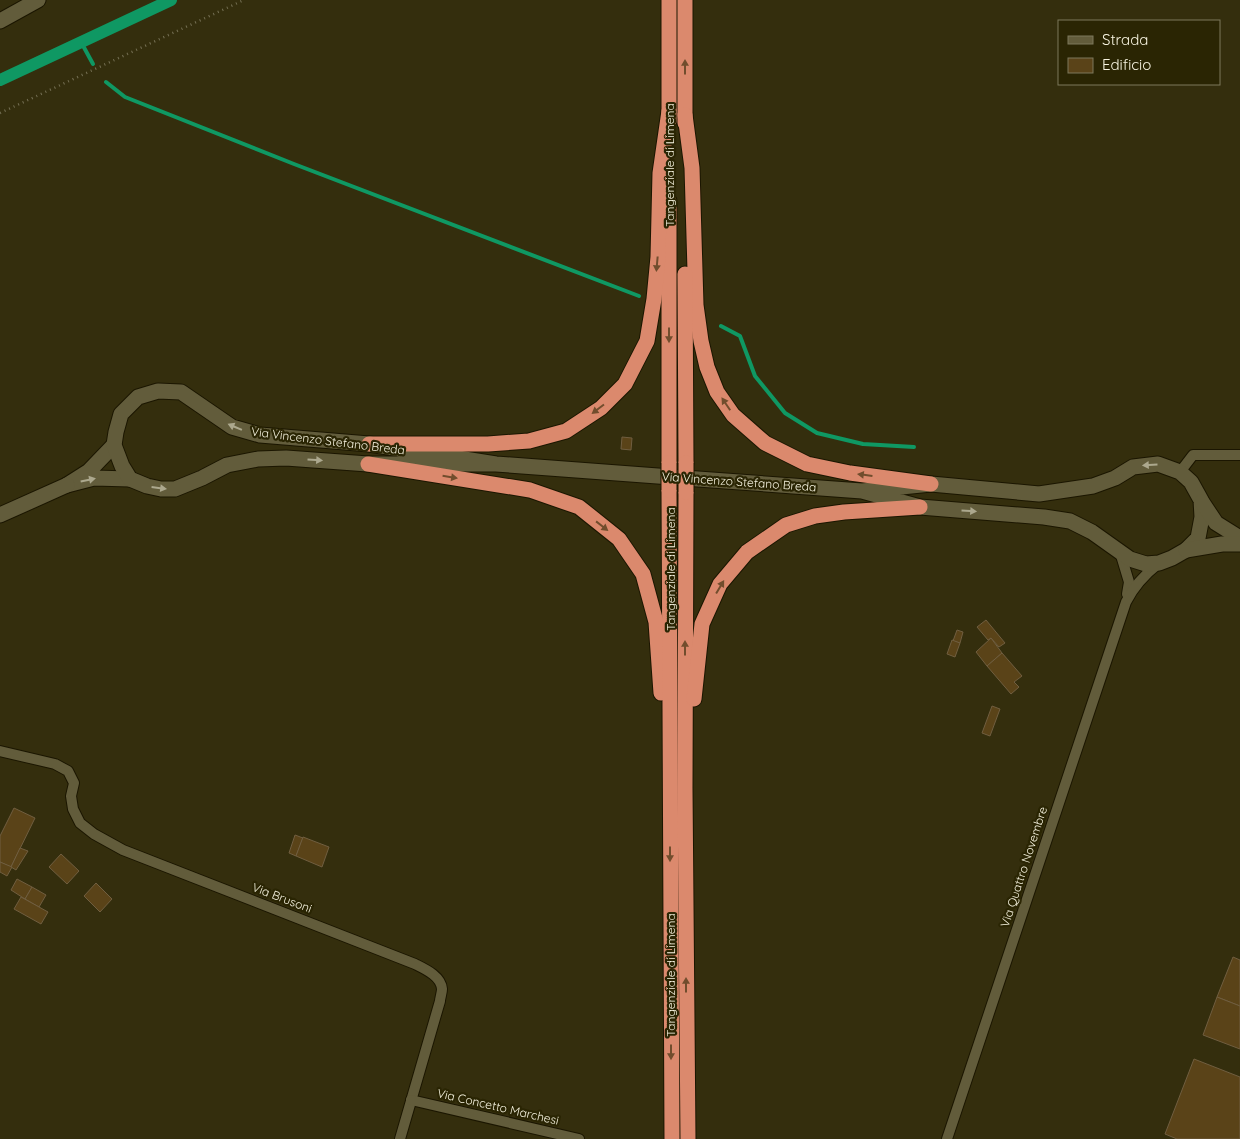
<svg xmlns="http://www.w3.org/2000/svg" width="1240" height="1139" font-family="Quicksand,sans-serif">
	<rect width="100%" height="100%" fill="#342e0d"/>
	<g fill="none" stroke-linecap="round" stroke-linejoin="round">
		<!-- stream -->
		<g stroke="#0f9863" stroke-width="4">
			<polyline points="81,42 93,64"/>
			<polyline points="106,82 125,97 294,164 639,296"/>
			<polyline points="721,326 740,336 755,376 785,413 817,433 863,444 914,447"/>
		</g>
		<!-- canal -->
		<polyline stroke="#0f9863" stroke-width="12" points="0,80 171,0"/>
	</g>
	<!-- building -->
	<g fill="#5a4318" stroke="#705e40">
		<polygon points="622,437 632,438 631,450 621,449"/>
		<polygon points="986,620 1005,643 999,647 991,638 988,640 977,627"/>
		<polygon points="957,630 963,632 960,643 953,641"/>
		<polygon points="991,638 1002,653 987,666 976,652"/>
		<polygon points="952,640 960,643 955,657 947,654"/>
		<polygon points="1002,653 1022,676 1014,682 1019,687 1011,694 987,666"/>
		<polygon points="992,706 1000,709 990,736 982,733"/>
		<polygon points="14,808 35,818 11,867 0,862 0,836"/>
		<polygon points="295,835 303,838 296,856 289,853"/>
		<polygon points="303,837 329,847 322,867 296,856"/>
		<polygon points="20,848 28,851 16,870 11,867"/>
		<polygon points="61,854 79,871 67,884 49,867"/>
		<polygon points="0,862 12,867 7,876 0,872"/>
		<polygon points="17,879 32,887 25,899 11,890"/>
		<polygon points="96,883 112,899 100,912 84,896"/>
		<polygon points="32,887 46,895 39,907 25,899"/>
		<polygon points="21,897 48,912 41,924 14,909"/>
		<polygon points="1233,957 1240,960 1240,1006 1217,997"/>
		<polygon points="1217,997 1240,1006 1240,1049 1203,1035"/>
		<polygon points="1194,1059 1240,1077 1240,1139 1177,1139 1165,1134"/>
	</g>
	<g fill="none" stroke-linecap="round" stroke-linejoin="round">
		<defs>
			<g id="street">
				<polyline points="1180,472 1193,455 1240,455"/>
				<polyline points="1120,552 1129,582 1127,594"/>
				<path d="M0,751l55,13 13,7 6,12 -3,13 2,13 7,14 14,11 29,16 292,114c10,5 26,12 27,25 0,4 -2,9 -2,12l-40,138"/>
				<polyline points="411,1100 579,1139"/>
				<path d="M947,1139l179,-537c8,-16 18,-27 32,-38"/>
			</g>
			<g id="secondary">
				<polyline points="0,21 38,0"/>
				<polyline points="114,445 89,471 67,485 94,478 130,479"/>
				<polyline points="496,464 368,464 286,458 258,459 227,465 202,478 175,489 161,489 147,486 130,479 122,466 114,445 116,432 121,414 138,397 158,391 181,392 232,427 260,435 369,444 496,464 698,479 862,491 931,484 1039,494 1093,486 1115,478 1133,467 1158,464 1180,472 1191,482 1201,500 1202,517 1198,538 1186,550 1172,558 1159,563 1146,564 1130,559 1092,532 1070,521 1044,517 920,507 862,491"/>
				<polyline points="1202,502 1216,523 1240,538"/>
				<polyline points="0,515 67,485"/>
				<polyline points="1186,550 1222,544 1240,544"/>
			</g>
			<g id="highway">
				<polyline points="669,0 669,121"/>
				<polyline points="685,0 685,123"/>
				<polyline points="685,115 692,168 696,305 701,341 707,367 717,392 733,415 765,443 807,464 850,473 931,484"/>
				<polyline points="669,201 669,463"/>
				<polyline points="685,274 686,463"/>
				<polyline points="369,444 488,444 529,441 566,431 601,408 625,384 647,341 654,299 658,257 660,173 669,111"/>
				<polyline points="368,464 530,490 579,507 619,539 643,574 656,622 661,693"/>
				<polyline points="669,490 672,1139"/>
				<polyline points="686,492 685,788 688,1139"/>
				<polyline points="694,699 702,624 720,584 747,552 786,525 815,516 844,512 920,507"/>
			</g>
		</defs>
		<!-- street casing -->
		<use href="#street" stroke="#1b1601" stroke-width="12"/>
		<!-- secondary casing -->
		<use href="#secondary" stroke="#1b1601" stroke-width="17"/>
		<!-- highway casing -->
		<use href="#highway" stroke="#1b1601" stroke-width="17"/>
		<!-- path -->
		<polyline stroke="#757054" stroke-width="2.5" stroke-dasharray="1 4" stroke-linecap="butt" points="0,113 244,0"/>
		<!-- street -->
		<use href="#street" stroke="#625c3b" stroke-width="10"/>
		<!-- secondary -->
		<use href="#secondary" stroke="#625c3b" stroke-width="15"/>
		<!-- highway -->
		<use href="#highway" stroke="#db896d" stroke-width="15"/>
		<defs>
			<g id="highway-bridge">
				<polyline points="686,463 686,492"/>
				<polyline points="669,490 669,463"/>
			</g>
		</defs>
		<!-- highway-bridge casing -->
		<use href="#highway-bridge" stroke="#1b1601" stroke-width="17" stroke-linecap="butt"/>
		<!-- highway-bridge -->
		<use href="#highway-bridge" stroke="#db896d" stroke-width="15"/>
	</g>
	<!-- one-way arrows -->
	<defs><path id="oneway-solid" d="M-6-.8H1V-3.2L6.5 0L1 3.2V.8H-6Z" transform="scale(1.25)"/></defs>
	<g fill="#714d2d">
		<use href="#oneway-solid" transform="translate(685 67) rotate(-90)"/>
		<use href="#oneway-solid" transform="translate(657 264) rotate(95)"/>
		<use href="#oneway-solid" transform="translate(669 335) rotate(90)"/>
		<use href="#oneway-solid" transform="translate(726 404) rotate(-124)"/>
		<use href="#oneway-solid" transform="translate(598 409) rotate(143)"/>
		<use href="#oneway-solid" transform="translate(865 475) rotate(-173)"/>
		<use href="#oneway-solid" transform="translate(450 477) rotate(9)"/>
		<use href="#oneway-solid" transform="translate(602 526) rotate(38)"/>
		<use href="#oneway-solid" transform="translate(720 587) rotate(-59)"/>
		<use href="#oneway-solid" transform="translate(685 648) rotate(-90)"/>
		<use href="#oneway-solid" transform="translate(670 854) rotate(90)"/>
		<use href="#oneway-solid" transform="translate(686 985) rotate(-90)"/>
		<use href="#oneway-solid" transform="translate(671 1052) rotate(90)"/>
	</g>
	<g fill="#aca88e">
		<use href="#oneway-solid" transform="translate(235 427) rotate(-157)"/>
		<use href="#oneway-solid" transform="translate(315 460) rotate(4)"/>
		<use href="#oneway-solid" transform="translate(1150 465) rotate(177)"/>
		<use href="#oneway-solid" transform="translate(88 480) rotate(-12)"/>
		<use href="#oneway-solid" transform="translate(159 488) rotate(7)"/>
		<use href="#oneway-solid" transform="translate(969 511) rotate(4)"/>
	</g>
	<g text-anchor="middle" stroke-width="4.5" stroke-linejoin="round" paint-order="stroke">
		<!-- street labels -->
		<g font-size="12" fill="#f7f4e1" stroke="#2a2503">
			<text transform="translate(670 165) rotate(-90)" y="4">Tangenziale di Limena</text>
			<text transform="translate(328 441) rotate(7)" y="4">Via Vincenzo Stefano Breda</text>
			<text transform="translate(739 482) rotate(4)" y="4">Via Vincenzo Stefano Breda</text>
			<text transform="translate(671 569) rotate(-90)" y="4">Tangenziale di Limena</text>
			<text transform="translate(1024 867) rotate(-72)" y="4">Via Quattro Novembre</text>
			<text transform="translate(282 898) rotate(21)" y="4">Via Brusoni</text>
			<text transform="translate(671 975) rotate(-90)" y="4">Tangenziale di Limena</text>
			<text transform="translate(498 1107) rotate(13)" y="4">Via Concetto Marchesi</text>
		</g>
	</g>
	<!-- legend -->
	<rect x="1058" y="20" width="162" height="65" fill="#2a2503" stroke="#7c785c"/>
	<rect x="1068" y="36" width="25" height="8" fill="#625c3b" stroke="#7c785c"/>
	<text x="1102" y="45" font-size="15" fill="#f7f4e1">Strada</text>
	<rect x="1068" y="58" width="25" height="15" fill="#5a4318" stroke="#7c785c"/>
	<text x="1102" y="70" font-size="15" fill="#f7f4e1">Edificio</text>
</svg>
